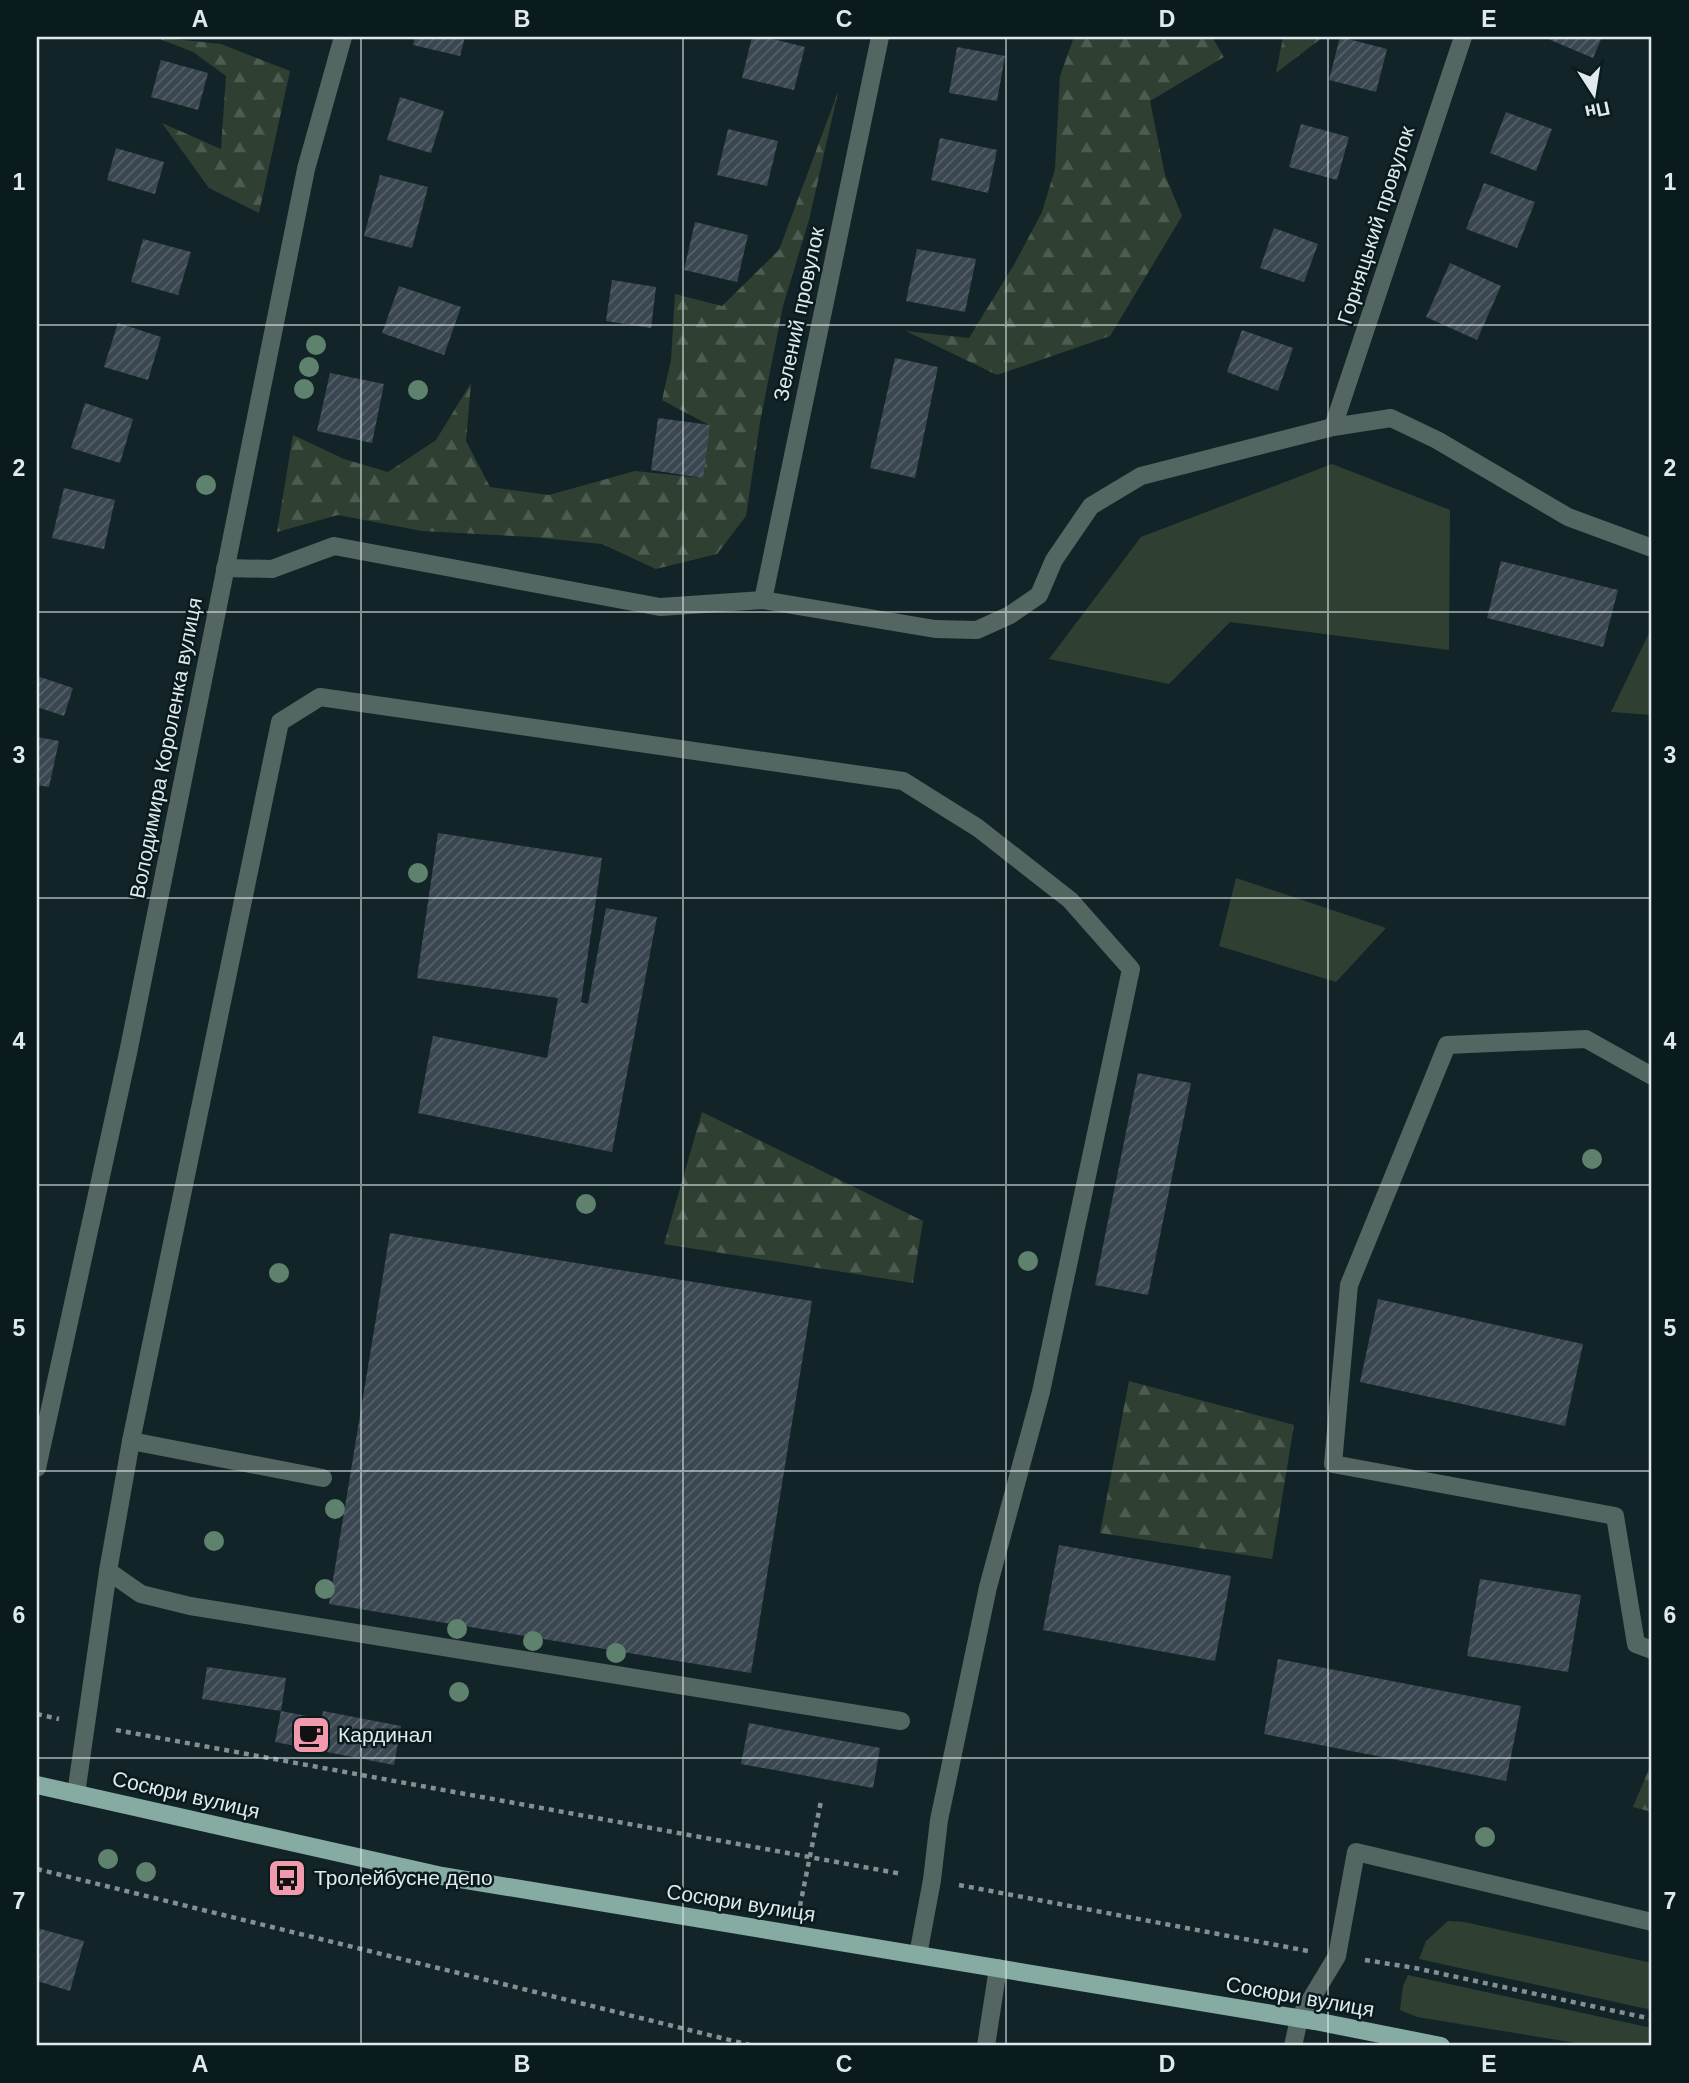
<svg xmlns="http://www.w3.org/2000/svg" width="1689" height="2083" font-family="Helvetica,sans-serif">
	<defs>
		<pattern id="forest-firs" width="22" height="20" patternUnits="userSpaceOnUse" patternTransform="scale(1.75)"><rect width="22" height="20" fill="#2f4032"/><path d="M5 1l3.5 6h-7zM16 11l3.5 6h-7z" fill="#4d5c50"/></pattern>
		<pattern id="building-hatch" width="6" height="6" patternUnits="userSpaceOnUse" patternTransform="scale(1.75)"><rect width="6" height="6" fill="#3a4650"/><path d="M-1 1l2-2M0 6l6-6M5 7l2-2" fill="none" stroke="#56616a"/></pattern>
	</defs>
	<rect width="100%" height="100%" fill="#132428"/>
	<!-- grass -->
	<g fill="#2f4032">
		<polygon points="1332,464 1450,510 1449,650 1230,622 1169,684 1049,659 1141,537"/>
		<polygon points="1652,627 1652,715 1611,712"/>
		<polygon points="1236,878 1386,928 1336,982 1219,946"/>
		<polygon points="1448,1921 1464,1922 1652,1963 1652,2010 1419,1959 1426,1941"/>
		<polygon points="1408,1975 1652,2028 1652,2046 1595,2046 1417,2017 1400,2010 1403,1986"/>
	</g>
	<!-- forest -->
	<g fill="url(#forest-firs)">
		<polygon points="155,37 221,44 290,71 259,213 209,188 162,123 221,149 226,76 193,52"/>
		<polygon points="1074,37 1212,37 1224,57 1150,101 1165,175 1182,216 1110,336 997,375 906,331 969,338 1015,263 1042,212 1055,169 1060,76"/>
		<polygon points="1283,37 1323,37 1276,73"/>
		<polygon points="838,92 809,220 783,306 760,422 746,516 717,554 656,569 602,544 532,537 422,531 338,515 277,532 293,435 344,459 388,472 436,440 471,383 466,441 490,487 549,495 635,471 702,478 709,425 662,400 671,360 675,294 722,306 779,250"/>
		<polygon points="702,1112 923,1221 913,1283 664,1244"/>
		<polygon points="1129,1381 1294,1425 1272,1559 1100,1533"/>
		<polygon points="1652,1762 1652,1812 1633,1807"/>
	</g>
	<!-- building -->
	<g fill="url(#building-hatch)">
		<polygon points="415,37 465,37 460,56 413,45"/>
		<polygon points="752,37 765,37 805,47 794,90 742,78"/>
		<polygon points="1340,37 1387,49 1376,92 1329,80"/>
		<polygon points="1549,37 1602,37 1593,58 1548,39"/>
		<polygon points="957,47 1005,56 997,101 949,93"/>
		<polygon points="161,60 208,73 198,110 151,97"/>
		<polygon points="400,97 444,111 431,153 387,140"/>
		<polygon points="1506,112 1552,129 1536,171 1490,153"/>
		<polygon points="1301,124 1349,137 1337,180 1289,167"/>
		<polygon points="728,129 778,141 767,186 717,175"/>
		<polygon points="940,138 997,150 988,193 931,180"/>
		<polygon points="116,148 164,162 155,194 107,180"/>
		<polygon points="380,175 428,187 412,248 364,236"/>
		<polygon points="1484,183 1535,202 1517,248 1466,229"/>
		<polygon points="695,222 748,235 737,282 684,270"/>
		<polygon points="1274,228 1318,244 1304,282 1260,268"/>
		<polygon points="143,239 191,252 178,295 131,282"/>
		<polygon points="917,249 976,259 965,312 906,301"/>
		<polygon points="1450,263 1501,286 1477,340 1426,317"/>
		<polygon points="612,280 656,287 651,328 606,321"/>
		<polygon points="399,286 461,307 444,355 382,333"/>
		<polygon points="118,323 161,337 148,380 104,367"/>
		<polygon points="1242,330 1293,348 1278,391 1227,372"/>
		<polygon points="895,358 938,367 915,478 870,468"/>
		<polygon points="330,373 384,384 372,443 317,431"/>
		<polygon points="85,403 133,419 120,463 71,448"/>
		<polygon points="658,418 710,425 703,478 651,470"/>
		<polygon points="64,488 115,500 104,549 52,538"/>
		<polygon points="1501,561 1618,590 1603,647 1487,618"/>
		<polygon points="37,676 73,688 64,716 37,707"/>
		<polygon points="37,737 59,741 49,787 37,785"/>
		<polygon points="438,833 602,858 581,1002 588,1004 606,908 657,917 612,1152 418,1113 433,1036 547,1058 558,998 417,978"/>
		<polygon points="1138,1073 1191,1083 1148,1295 1095,1285"/>
		<polygon points="390,1233 812,1301 751,1673 329,1604"/>
		<polygon points="1378,1299 1583,1344 1565,1426 1360,1382"/>
		<polygon points="1059,1545 1231,1576 1215,1661 1043,1630"/>
		<polygon points="1480,1579 1581,1595 1568,1672 1467,1656"/>
		<polygon points="1278,1659 1521,1706 1506,1781 1264,1734"/>
		<polygon points="207,1667 286,1678 281,1711 202,1699"/>
		<polygon points="281,1711 322,1719 323,1711 401,1726 394,1765 275,1742"/>
		<polygon points="749,1723 880,1748 873,1788 741,1764"/>
		<polygon points="37,1928 84,1941 70,1991 37,1981"/>
	</g>
	<g fill="none" stroke-linecap="round" stroke-linejoin="round">
		<!-- path -->
		<g stroke="#829093" stroke-width="4.5" stroke-dasharray="5 5" stroke-linecap="butt">
			<polyline points="37,1714 59,1719"/>
			<polyline points="116,1730 902,1874"/>
			<polyline points="37,1869 754,2046"/>
			<polyline points="959,1885 1308,1951"/>
			<polyline points="800,1906 821,1801"/>
			<polyline points="1365,1960 1415,1968 1652,2019"/>
		</g>
		<!-- minor -->
		<g stroke="#546662" stroke-width="18">
			<polyline points="1333,427 1463,37"/>
			<polyline points="225,568 272,569 334,546 660,607 763,600 935,629 977,630 1010,615 1039,595 1054,560 1091,506 1141,476 1333,427 1391,418 1437,440 1568,517 1652,548"/>
			<polyline points="763,600 880,37"/>
			<polyline points="1652,1076 1586,1039 1447,1045 1349,1285 1333,1464 1615,1516 1636,1644 1652,1650"/>
			<polyline points="131,1441 108,1571 141,1594 190,1606 901,1721"/>
			<polyline points="37,1468 128,1053 306,169 343,37"/>
			<polyline points="323,1478 131,1441 280,722 320,697 903,781 978,828 1070,900 1131,969 1041,1392 988,1587 939,1820 932,1880 918,1955"/>
			<polyline points="76,1794 108,1571"/>
			<polyline points="986,2046 998,1968"/>
			<polyline points="1293,2046 1299,2019 1337,1956 1356,1852 1652,1922"/>
		</g>
		<!-- major -->
		<polyline stroke="#85aba3" stroke-width="18" points="37,1785 442,1876 1315,2021 1441,2046"/>
	</g>
	<!-- trees -->
	<g fill="#5e826d">
		<circle cx="316" cy="345" r="10"/>
		<circle cx="309" cy="367" r="10"/>
		<circle cx="304" cy="389" r="10"/>
		<circle cx="418" cy="390" r="10"/>
		<circle cx="206" cy="485" r="10"/>
		<circle cx="418" cy="873" r="10"/>
		<circle cx="1592" cy="1159" r="10"/>
		<circle cx="586" cy="1204" r="10"/>
		<circle cx="1028" cy="1261" r="10"/>
		<circle cx="279" cy="1273" r="10"/>
		<circle cx="335" cy="1509" r="10"/>
		<circle cx="214" cy="1541" r="10"/>
		<circle cx="325" cy="1589" r="10"/>
		<circle cx="457" cy="1629" r="10"/>
		<circle cx="533" cy="1641" r="10"/>
		<circle cx="616" cy="1653" r="10"/>
		<circle cx="459" cy="1692" r="10"/>
		<circle cx="1485" cy="1837" r="10"/>
		<circle cx="108" cy="1859" r="10"/>
		<circle cx="146" cy="1872" r="10"/>
	</g>
	<!-- grid -->
	<path fill="none" stroke="#e0eaed" stroke-width="2" stroke-opacity="0.55" d="M361,37v2009M683,37v2009M1006,37v2009M1328,37v2009M37,325h1615M37,612h1615M37,898h1615M37,1185h1615M37,1471h1615M37,1758h1615"/>
	<!-- icons -->
	<defs>
		<symbol id="cafe-square" viewBox="-11 -11 22 22"><rect x="-9" y="-9" width="18" height="18" rx="4" fill="#f29aad" stroke="#0a1b1e"/><path d="M-5.5-4.5H6V0H3Q3 3.5 0 3.5H-2.5Q-5.5 3.5-5.5 0ZM3-3.2v2h1.7v-2ZM-6 4.5H4V6H-6Z" fill="#111"/></symbol>
		<symbol id="bus-square" viewBox="-11 -11 22 22"><rect x="-9" y="-9" width="18" height="18" rx="4" fill="#f29aad" stroke="#0a1b1e"/><path d="M-5-6H5V4H4V6H2V4H-2V6H-4V4H-5ZM-3.5-4V0h7V-4ZM-3.5 1.2v1.5H-2V1.2ZM2 1.2v1.5H3.5V1.2Z" fill="#111"/></symbol>
	</defs>
	<g fill-rule="evenodd">
		<use href="#cafe-square" x="289" y="1713" width="44" height="44"/>
		<use href="#bus-square" x="265" y="1856" width="44" height="44"/>
	</g>
	<g text-anchor="middle" stroke-width="5" stroke-linejoin="round" paint-order="stroke">
		<!-- street labels -->
		<g font-size="21" fill="#e0eaed" stroke="#0a1b1e">
			<text transform="translate(1376 225) rotate(-72)" y="7">Горняцький провулок</text>
			<text transform="translate(799 314) rotate(-78)" y="7">Зелений провулок</text>
			<text transform="translate(166 748) rotate(-79)" y="7">Володимира Короленка вулиця</text>
			<text transform="translate(186 1795) rotate(13)" y="7">Сосюри вулиця</text>
			<text transform="translate(741 1903) rotate(9)" y="7">Сосюри вулиця</text>
			<text transform="translate(1300 1997) rotate(10)" y="7">Сосюри вулиця</text>
		</g>
		<!-- poi labels -->
		<g font-size="21" fill="#e0eaed" stroke="#0a1b1e" text-anchor="start">
			<text x="338" y="1742">Кардинал</text>
			<text x="314" y="1885">Тролейбусне депо</text>
		</g>
	</g>
	<!-- border -->
	<rect width="1689" height="2083" fill="none" stroke="#0a1b1e" stroke-width="77"/>
	<!-- north arrow -->
	<g transform="translate(1594 94) rotate(168)" stroke="#0a1b1e" stroke-width="5" paint-order="stroke">
	<path d="M0-5L12 26L0 18L-12 26Z" fill="#e0eaed"/>
	<text y="-10" font-size="19" font-weight="bold" text-anchor="middle" fill="#e0eaed">Пн</text>
	</g>
	<rect x="38" y="38" width="1612" height="2006" fill="none" stroke="#e0eaed" stroke-width="2.5"/>
	<g font-size="23" text-anchor="middle" font-weight="bold" fill="#e0eaed">
		<text x="200" y="27">A</text>
		<text x="522" y="27">B</text>
		<text x="844" y="27">C</text>
		<text x="1167" y="27">D</text>
		<text x="1489" y="27">E</text>
		<text x="19" y="190">1</text>
		<text x="1670" y="190">1</text>
		<text x="19" y="476">2</text>
		<text x="1670" y="476">2</text>
		<text x="19" y="763">3</text>
		<text x="1670" y="763">3</text>
		<text x="19" y="1049">4</text>
		<text x="1670" y="1049">4</text>
		<text x="19" y="1336">5</text>
		<text x="1670" y="1336">5</text>
		<text x="19" y="1623">6</text>
		<text x="1670" y="1623">6</text>
		<text x="19" y="1909">7</text>
		<text x="1670" y="1909">7</text>
		<text x="200" y="2072">A</text>
		<text x="522" y="2072">B</text>
		<text x="844" y="2072">C</text>
		<text x="1167" y="2072">D</text>
		<text x="1489" y="2072">E</text>
	</g>
</svg>
